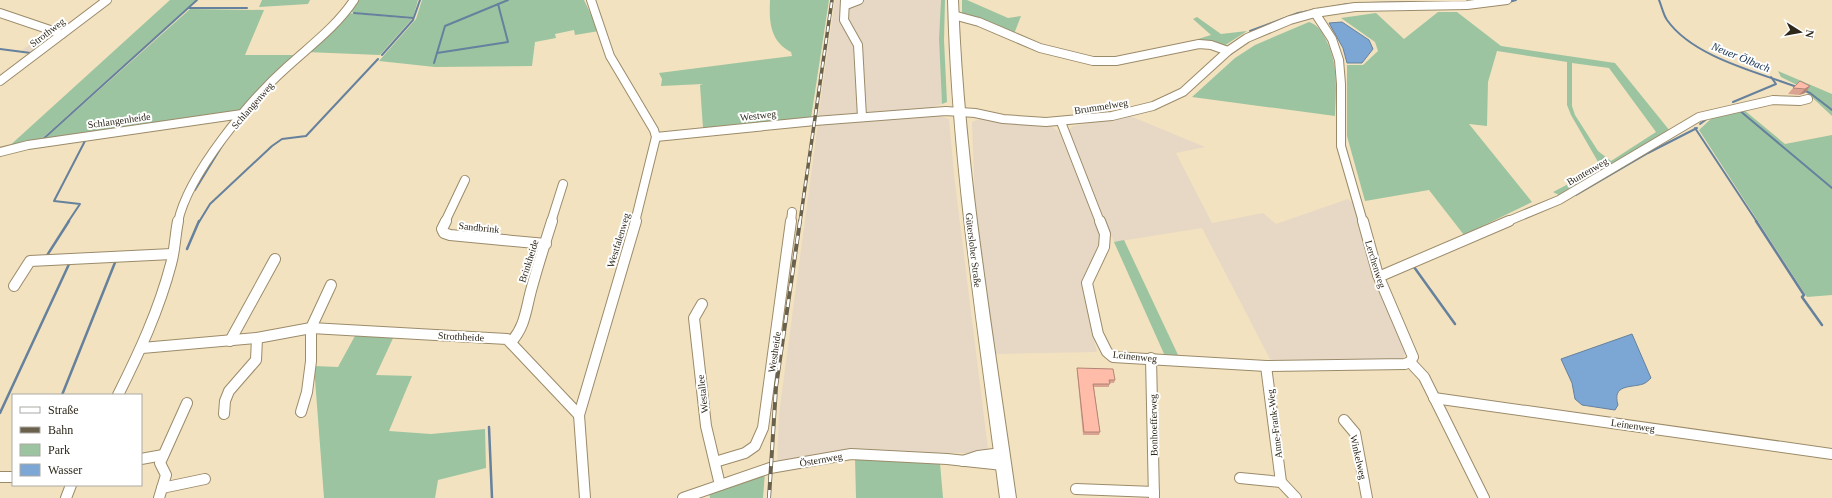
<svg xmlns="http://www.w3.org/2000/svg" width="1832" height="498" font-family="Georgia,serif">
	<rect width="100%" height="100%" fill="#f3e2bf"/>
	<!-- industrial -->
	<g fill="#e6d8c5">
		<polygon points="835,0 941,0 939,39 942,104 925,109 818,118"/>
		<polygon points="48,31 57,34 32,52 21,51"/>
		<polygon points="941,116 949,119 954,175 988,449 968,453 933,453 847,449 777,463 779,414 818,123"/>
		<polygon points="1130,116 1205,147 1176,153 1212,223 1263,213 1276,224 1348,199 1353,203 1375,277 1405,353 1403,360 1272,363 1202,228 1114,242 1068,131 1073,126"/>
		<polygon points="982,118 1017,124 1051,126 1059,132 1101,234 1101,243 1081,284 1097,352 994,354 976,227 972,122"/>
	</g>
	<!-- green -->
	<g fill="#9cc4a1" fill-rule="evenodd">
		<polygon points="170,0 196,0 39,141 6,149"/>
		<polygon points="262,0 310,0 308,4 259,7"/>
		<polygon points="357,0 418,0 413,18 349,12"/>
		<polygon points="422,0 584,0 599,31 575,35 574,30 555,34 556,38 535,42 532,66 435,67 379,61 416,19"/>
		<path d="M770,0h59l-18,118 -108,10 -3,-43 3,-1 -42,2 1,-7 -3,-6 133,-17 -1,-4c-21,-11 -22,-30 -21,-52z"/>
		<polygon points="941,0 945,0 944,40 947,102 942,104 939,39"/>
		<polygon points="962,0 967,0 1008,18 1021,16 1014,34 962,14"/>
		<polygon points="190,9 264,10 245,55 296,55 240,111 42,141"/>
		<path d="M1438,12h19l44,34 114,17 55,68 -111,64 -6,-3 48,-25 -30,-52 -4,-10v-43l-70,-11 -9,31 -1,44 -18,-2 63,78 -68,33 -35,-45 -64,11 -18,-65v-71h16l15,-14 -3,-9 -34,-24 35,-5 28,26zM1572,63l37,5 47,64 -45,29 -13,-10 -23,-36 -3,-9z"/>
		<polygon points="348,13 412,19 380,55 306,52"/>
		<polygon points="1197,17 1221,34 1247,31 1224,46 1199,42 1198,39 1211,35 1193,19"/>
		<path d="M1309,22c7,2 12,8 15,14 15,26 12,52 11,80l-143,-19 43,-39 20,-13z"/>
		<polygon points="1778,71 1832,94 1832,116 1801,87 1781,77"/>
		<polygon points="1744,110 1785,144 1832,135 1832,295 1807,297 1699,130 1712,118"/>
		<polygon points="1124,240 1179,357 1165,356 1114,242"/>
		<polygon points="356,334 394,336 376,375 412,376 389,431 431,434 485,429 486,468 438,480 435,498 324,498 314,366 338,367"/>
		<polygon points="855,458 940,463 943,498 856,498"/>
		<polygon points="765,472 763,498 710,498 709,492"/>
	</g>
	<!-- water -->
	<g fill="#7ca7d5" stroke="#65819d">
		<polygon points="1342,22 1369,40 1373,49 1362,63 1347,63 1343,48 1329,23"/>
		<path d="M1632,334l19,44c-2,2 -5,5 -8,6 -13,4 -31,0 -25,21l-3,5 -33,-5 -7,-6 -3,-16 -11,-24z"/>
	</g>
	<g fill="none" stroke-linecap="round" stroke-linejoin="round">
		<!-- stream-far1 -->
		<g stroke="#65819d" stroke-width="2">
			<path d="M1659,0c3,7 4,14 8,20 26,37 90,52 130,67"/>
			<polyline points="1509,2 1516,0"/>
			<polyline points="1369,3 1429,2"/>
			<polyline points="189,8 247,8"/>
			<polyline points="354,13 413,18"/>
			<polyline points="1250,31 1298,13 1348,4"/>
			<polyline points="0,49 31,53"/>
			<polyline points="437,53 508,42 498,4"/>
			<polyline points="382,55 413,20 420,0"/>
			<polyline points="434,63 445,26 508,0"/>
			<polyline points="1803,90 1810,93 1832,110"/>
			<polyline points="1733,102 1776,84 1771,77"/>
			<polyline points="1739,110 1832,188"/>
			<polyline points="1700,124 1708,118"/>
			<polyline points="1695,128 1757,222"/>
			<polyline points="42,140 197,0"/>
			<polyline points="195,190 225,141"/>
			<polyline points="1576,195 1648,153 1697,128"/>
			<polyline points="68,222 80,204 54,201 86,139"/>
			<polyline points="199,222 210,204 272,146 282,139 306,136 378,59"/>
		</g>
		<!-- stream -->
		<g stroke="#65819d" stroke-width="2.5">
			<polyline points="1756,221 1804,295 1802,297 1822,325"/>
			<polyline points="187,249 199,221"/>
			<polyline points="46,257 69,221"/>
			<polyline points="1414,267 1455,324"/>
			<polyline points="62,395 116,260"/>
			<polyline points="0,413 70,262"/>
			<polyline points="489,427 492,498"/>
		</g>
		<defs>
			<g id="minor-far1">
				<polyline points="591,0 610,56 654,130 656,137 635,222"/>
				<polyline points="845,0 844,20 858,45 862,117"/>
				<polyline points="846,5 859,0"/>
				<polyline points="0,13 62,34"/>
				<polyline points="1315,13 1332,39 1339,60 1341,84 1341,146 1363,222"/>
				<polyline points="953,15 979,22 1040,48 1093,61 1116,61 1199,44 1211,45 1228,51"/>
				<polyline points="0,81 107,0"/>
				<polyline points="1061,122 1100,222"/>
				<polyline points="656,137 815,121 946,111 975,113 1003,119 1046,122 1112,116 1153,106 1183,92 1228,51 1247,38 1290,20 1315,13 1355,7 1467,5 1507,0"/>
				<polyline points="0,152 28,145 242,114"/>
				<path d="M178,222c10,-48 72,-122 109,-155 24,-22 49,-40 67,-67"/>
				<polyline points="445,222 465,180"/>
				<polyline points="551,222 563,184"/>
				<polyline points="791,222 792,212"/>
				<polyline points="1506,222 1559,200 1699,117 1773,100 1800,101 1808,99"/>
			</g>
			<g id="minor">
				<polyline points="446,221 442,229 444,233 450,235 546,244"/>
				<polyline points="1100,221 1105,234 1104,247 1087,283 1098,334 1107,352 1113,357 1266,366 1405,364 1410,362"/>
				<polyline points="1363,221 1378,275 1413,357 1410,362"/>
				<polyline points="1378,275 1383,275 1509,221"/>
				<polyline points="14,286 30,261 172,254"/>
				<polyline points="702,304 694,318 706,426 720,485"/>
				<polyline points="230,341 275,259"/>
				<path d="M511,342c15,-16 15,-35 21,-55 6,-22 13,-44 20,-66"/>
				<polyline points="142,348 257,338 311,328 507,339 579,415"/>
				<polyline points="1151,358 1154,498"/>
				<polyline points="1410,362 1424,377 1484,498"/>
				<polyline points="1266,366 1281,482 1296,498"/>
				<path d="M118,395c21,-42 41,-85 53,-131 4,-14 4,-28 7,-43"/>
				<polyline points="1434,398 1832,454"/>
				<polyline points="301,412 307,392 311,361 311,328 331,285"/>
				<polyline points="224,414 225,401 229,391 256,360 257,338"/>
				<polyline points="1344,420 1355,433 1367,498"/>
				<polyline points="141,459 163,455"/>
				<polyline points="963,461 978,456 1002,453"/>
				<polyline points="715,462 745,453 755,446 763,428 791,221"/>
				<polyline points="0,477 13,477"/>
				<polyline points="1240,478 1281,482"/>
				<polyline points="162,488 205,479"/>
				<polyline points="1076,489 1154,492"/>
				<polyline points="66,498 71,485"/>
				<polyline points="159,498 166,475 160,463 187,403"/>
				<polyline points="585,498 579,415 636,221"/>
				<polyline points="683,498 770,468 851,454 947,459 1003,465"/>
			</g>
			<path id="secondary" d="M948,0h10c6,167 35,333 58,498h-16c-21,-165 -48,-331 -52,-498z"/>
		</defs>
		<!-- minor-far1 casing -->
		<use href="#minor-far1" stroke="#9b8b6a" stroke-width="10"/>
		<!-- minor casing -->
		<use href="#minor" stroke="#9b8b6a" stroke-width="12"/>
		<!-- secondary casing -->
		<use href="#secondary" stroke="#9b8b6a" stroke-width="2"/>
		<!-- minor-far1 -->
		<use href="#minor-far1" stroke="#fff" stroke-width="8"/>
		<!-- minor -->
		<use href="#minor" stroke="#fff" stroke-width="10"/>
		<!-- secondary -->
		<use href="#secondary" fill="#fff" fill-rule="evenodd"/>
		<defs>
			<polyline id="rail-far1" points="800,222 832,0"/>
			<polyline id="rail" points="769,498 776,387 800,221"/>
		</defs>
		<!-- rail-far1 casing -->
		<use href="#rail-far1" stroke="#6a614d" stroke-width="3.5"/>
		<!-- rail casing -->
		<use href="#rail" stroke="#6a614d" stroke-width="4"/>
		<!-- rail-far1 -->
		<use href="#rail-far1" stroke="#fff" stroke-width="2" stroke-dasharray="6" stroke-linecap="butt"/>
		<!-- rail -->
		<use href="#rail" stroke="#fff" stroke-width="2.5" stroke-dasharray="8" stroke-linecap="butt"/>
	</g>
	<!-- wall -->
	<g fill="#dba391">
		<polygon points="1810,86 1805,93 1799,95 1788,94 1793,88"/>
		<polygon points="1077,368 1115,380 1114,383 1109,383 1109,387 1094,387 1100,432 1099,435 1083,435 1077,371"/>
	</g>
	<!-- shaded-wall -->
	<polygon fill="#b28476" points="1810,86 1805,93 1799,95 1805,89"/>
	<!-- building -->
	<g fill="#ffbda9" stroke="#b28476">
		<polygon points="1800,81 1810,86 1805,89 1793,88"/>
		<polygon points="1077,368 1113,369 1115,380 1109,380 1110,384 1093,384 1100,432 1084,432"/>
	</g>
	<g text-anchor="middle" stroke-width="4" stroke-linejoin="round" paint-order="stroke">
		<!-- street labels -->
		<g font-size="10" fill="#2e281b" stroke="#fff">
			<text transform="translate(47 32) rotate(-37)" y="4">Strothweg</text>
			<text transform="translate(252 105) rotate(-49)" y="4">Schlangenweg</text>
			<text transform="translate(1101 106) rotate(-9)" y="4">Brummelweg</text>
			<text transform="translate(758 115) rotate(-6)" y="4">Westweg</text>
			<text transform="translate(119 120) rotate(-8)" y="4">Schlangenheide</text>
			<text transform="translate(1587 171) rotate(-30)" y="4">Buntenweg</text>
			<text transform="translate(479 227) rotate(6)" y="4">Sandbrink</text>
			<text transform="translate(618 240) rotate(-73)" y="4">Westfalenweg</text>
			<text transform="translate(974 250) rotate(83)" y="4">Gütersloher Straße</text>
			<text transform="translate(528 261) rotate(-72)" y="4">Brinkheide</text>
			<text transform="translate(1376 264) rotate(73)" y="4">Lerchenweg</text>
			<text transform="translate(461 336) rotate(3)" y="4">Strothheide</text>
			<text transform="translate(774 352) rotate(-82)" y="4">Westheide</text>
			<text transform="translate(1135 356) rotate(6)" y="4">Leinenweg</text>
			<text transform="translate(702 394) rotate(-97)" y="4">Westallee</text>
			<text transform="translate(1274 424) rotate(-97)" y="4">Anne-Frank-Weg</text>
			<text transform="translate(1153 425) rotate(-91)" y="4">Bonhoefferweg</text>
			<text transform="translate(1633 425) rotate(8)" y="4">Leinenweg</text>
			<text transform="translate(1359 457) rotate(77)" y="4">Winkelweg</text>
			<text transform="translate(821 459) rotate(-10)" y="4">Östernweg</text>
		</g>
		<!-- water labels -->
		<g font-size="11" font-style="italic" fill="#0d2c4b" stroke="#fff">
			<text transform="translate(1741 57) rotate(22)" y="4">Neuer Ölbach</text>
		</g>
	</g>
	<!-- legend -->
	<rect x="12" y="394" width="130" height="92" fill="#ffffff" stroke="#aba9a4"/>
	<rect x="20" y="407" width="20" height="6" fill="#ffffff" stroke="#aba9a4"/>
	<text x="48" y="414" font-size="12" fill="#2e281b">Straße</text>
	<rect x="20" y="427" width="20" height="6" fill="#6a614d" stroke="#aba9a4"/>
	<text x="48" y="434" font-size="12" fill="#2e281b">Bahn</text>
	<rect x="20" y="444" width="20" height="12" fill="#9cc4a1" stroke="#aba9a4"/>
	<text x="48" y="454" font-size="12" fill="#2e281b">Park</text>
	<rect x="20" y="464" width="20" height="12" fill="#7ca7d5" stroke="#aba9a4"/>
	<text x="48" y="474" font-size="12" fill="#2e281b">Wasser</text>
	<!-- north arrow -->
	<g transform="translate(1800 32) rotate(101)" stroke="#ffffff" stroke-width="3" paint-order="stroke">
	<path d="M0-3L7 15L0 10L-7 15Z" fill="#2e281b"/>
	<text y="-6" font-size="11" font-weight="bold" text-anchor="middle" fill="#2e281b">N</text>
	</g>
</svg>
